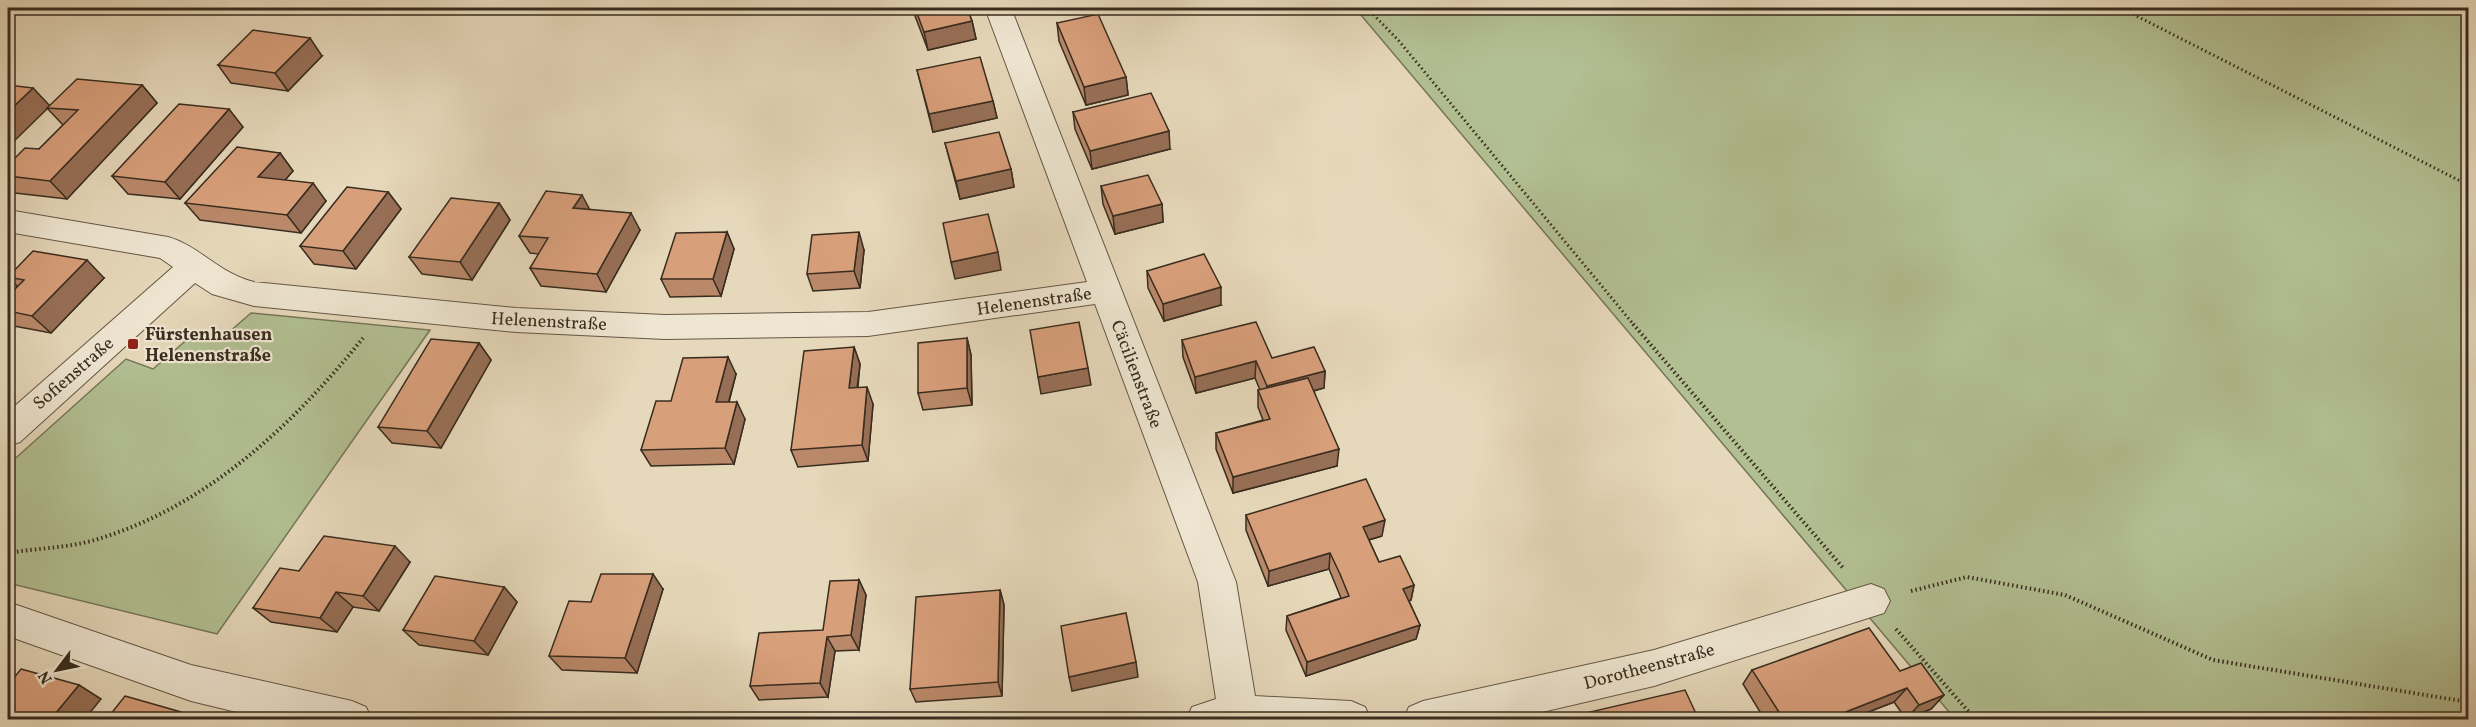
<svg xmlns="http://www.w3.org/2000/svg" width="2476" height="727" font-family="Vollkorn,serif">
	<rect width="100%" height="100%" fill="#e6d8ba"/>
	<filter id="stains"><feTurbulence type="fractalNoise" baseFrequency=".00333" numOctaves="4"/><feColorMatrix values="0 0 0 0 .2 0 0 0 0 .09 0 0 0 0 .02 0 0 0 .5 -.17"/></filter>
	<radialGradient id="worn" r=".72"><stop offset=".6" stop-color="#630" stop-opacity="0"/><stop offset="1" stop-color="#630" stop-opacity=".3"/></radialGradient>
	<!-- green -->
	<g fill="#b2bf92" stroke="#757658" stroke-width="1.5">
		<polygon points="1355,8 2468,8 2468,719 1955,719"/>
		<polygon points="251,313 430,330 217,634 8,583 8,465 126,359 153,369 190,337 220,340"/>
	</g>
	<g fill="none" stroke-linecap="round" stroke-linejoin="round">
		<defs>
			<g id="minor">
				<path d="M985,8h26l225,574 19,114 96,5 14,6 6,13h-185l6,-13 24,-8 -18,-117 -103,-278 -227,32 -203,3 -149,-7 -262,-26 -42,-12 -17,-11 -175,159 -12,4v-34l165,-145 -13,-9 -152,-26v-22l160,27c32,9 50,36 86,45l262,26 149,7 203,-3 219,-30z"/>
				<polygon points="1871,584 1884,589 1890,601 1884,613 1654,686 1508,720 1403,720 1409,707 1423,701 1654,650"/>
				<polygon points="8,602 191,665 352,701 366,707 372,720 269,720 191,701 8,636"/>
			</g>
		</defs>
		<!-- minor casing -->
		<use href="#minor" stroke="#645746" stroke-width="2"/>
		<!-- path-far1 -->
		<g stroke="#382c1f" stroke-width="3" stroke-dasharray="1.5 3" stroke-linecap="butt">
			<polyline points="1367,8 1399,41 1634,325"/>
			<polyline points="2121,8 2468,185"/>
		</g>
		<!-- path -->
		<g stroke="#382c1f" stroke-width="4" stroke-dasharray="1.5 3" stroke-linecap="butt">
			<polyline points="1633,324 1844,569"/>
			<path d="M8,553c30,-5 61,-5 90,-14 109,-33 195,-114 265,-201"/>
			<polyline points="1911,591 1967,577 2065,595 2213,660 2468,702"/>
			<polyline points="1896,629 1976,720"/>
		</g>
		<!-- minor -->
		<use href="#minor" fill="#efe6d2" fill-rule="evenodd"/>
	</g>
	<!-- wall -->
	<g fill="#ba896a" stroke="#382c1f" stroke-width="1.5">
		<polygon points="912,8 967,8 972,21 976,39 928,50"/>
		<polygon points="1057,23 1126,77 1128,95 1086,105 1059,41"/>
		<polygon points="322,56 288,91 231,83 218,65"/>
		<polygon points="917,70 993,101 997,118 933,132"/>
		<polygon points="142,85 157,103 67,199 15,193 8,185 8,165 39,149 63,125 47,108 33,88 49,106"/>
		<polygon points="1073,112 1170,149 1092,169 1075,129"/>
		<polygon points="243,127 180,199 128,194 112,176"/>
		<polygon points="945,143 1011,169 1014,187 960,199"/>
		<polygon points="280,153 293,171 285,180 326,201 301,233 200,220 185,203"/>
		<polygon points="1101,186 1162,204 1163,222 1115,234 1103,204"/>
		<polygon points="388,192 401,209 356,269 314,264 300,246"/>
		<polygon points="499,203 510,220 472,280 422,274 409,257"/>
		<polygon points="589,209 640,230 606,292 541,286 530,268 539,254 530,253 519,236"/>
		<polygon points="727,232 734,249 721,296 670,297 661,279"/>
		<polygon points="864,250 860,288 813,291 807,274"/>
		<polygon points="1147,271 1221,305 1164,321 1148,288"/>
		<polygon points="8,277 104,278 51,333 14,326 8,320 8,311 17,286"/>
		<polygon points="967,338 971,355 972,405 923,410 918,393"/>
		<polygon points="1182,340 1272,358 1325,371 1324,388 1314,391 1337,466 1233,493 1216,449 1216,433 1263,420 1258,407 1258,390 1260,390 1255,378 1196,393 1183,357"/>
		<polygon points="479,343 491,360 441,448 392,443 378,427"/>
		<polygon points="854,347 860,364 858,387 873,404 868,461 798,467 791,450"/>
		<polygon points="736,374 729,402 745,419 734,464 651,466 641,450 671,401"/>
		<polygon points="1246,515 1382,536 1369,540 1379,562 1414,585 1411,600 1409,601 1420,625 1416,639 1306,676 1286,630 1287,616 1341,598 1329,569 1268,586 1246,530"/>
		<polygon points="410,562 379,611 353,607 337,632 271,622 253,608 299,571"/>
		<polygon points="859,580 866,595 859,650 835,651 828,697 759,700 750,686 823,630"/>
		<polygon points="504,587 517,602 488,655 419,645 403,630"/>
		<polygon points="663,589 637,673 562,670 549,656 591,602"/>
		<polygon points="1000,590 1004,605 1002,696 916,702 910,689"/>
		<polygon points="1752,670 1900,671 1944,695 1931,709 1906,719 1894,702 1848,720 1765,720 1743,684"/>
	</g>
	<!-- shaded-wall -->
	<g fill="#976f56" stroke="#382c1f" stroke-width="1.5">
		<polygon points="972,21 976,39 928,50 924,32"/>
		<polygon points="310,38 322,56 288,91 275,73"/>
		<polygon points="1126,77 1128,95 1086,105 1084,87"/>
		<polygon points="142,85 157,103 67,199 50,181"/>
		<polygon points="33,88 50,106 8,147 8,112"/>
		<polygon points="993,101 997,118 933,132 929,114"/>
		<polygon points="229,109 243,127 180,199 165,182"/>
		<polygon points="1169,131 1170,149 1092,169 1090,151"/>
		<polygon points="280,153 293,171 272,195 258,177"/>
		<polygon points="1011,169 1014,187 960,199 956,181"/>
		<polygon points="313,183 326,201 301,233 287,215"/>
		<polygon points="388,192 401,209 356,269 343,251"/>
		<polygon points="582,195 591,212 573,208"/>
		<polygon points="499,203 510,220 472,280 460,262"/>
		<polygon points="1162,204 1163,222 1115,234 1113,216"/>
		<polygon points="631,213 640,230 606,292 597,274"/>
		<polygon points="727,232 734,249 721,296 713,279"/>
		<polygon points="859,232 864,250 860,288 854,271"/>
		<polygon points="998,252 1001,270 955,279 951,262"/>
		<polygon points="87,260 104,278 51,333 32,316"/>
		<polygon points="1221,287 1221,305 1164,321 1163,304"/>
		<polygon points="967,338 971,355 972,405 967,388"/>
		<polygon points="479,343 491,360 441,448 427,431"/>
		<polygon points="854,347 860,364 855,405 849,388"/>
		<polygon points="728,357 736,374 724,419 716,402"/>
		<polygon points="1256,361 1255,378 1196,393 1195,377"/>
		<polygon points="1088,368 1091,385 1041,394 1038,377"/>
		<polygon points="1325,371 1324,388 1266,403 1267,386"/>
		<polygon points="867,387 873,404 868,461 862,445"/>
		<polygon points="737,402 745,419 734,464 725,448"/>
		<polygon points="1339,449 1337,466 1233,493 1233,477"/>
		<polygon points="1385,520 1382,536 1361,542 1363,527"/>
		<polygon points="395,546 410,562 379,611 363,596"/>
		<polygon points="1330,553 1329,569 1268,586 1269,571"/>
		<polygon points="653,574 663,589 637,673 625,658"/>
		<polygon points="859,580 866,595 859,650 851,635"/>
		<polygon points="1414,585 1411,600 1400,604 1403,589"/>
		<polygon points="504,587 517,602 488,655 474,641"/>
		<polygon points="1000,590 1004,605 1002,696 998,682"/>
		<polygon points="336,592 353,607 337,632 320,618"/>
		<polygon points="1420,625 1416,639 1306,676 1307,662"/>
		<polygon points="827,637 835,651 828,697 820,683"/>
		<polygon points="1136,662 1138,677 1072,691 1069,677"/>
		<polygon points="79,685 101,699 84,720 50,720"/>
		<polygon points="1907,688 1894,702 1848,720 1825,720"/>
		<polygon points="1944,695 1931,709 1906,719 1919,705"/>
		<polygon points="181,712 192,720 175,720"/>
	</g>
	<!-- building -->
	<g fill="#d89f7b" stroke="#382c1f" stroke-width="1.5">
		<polygon points="915,8 967,8 972,21 924,32"/>
		<polygon points="1098,14 1126,77 1084,87 1057,23"/>
		<polygon points="253,30 310,38 275,73 218,65"/>
		<polygon points="980,57 993,101 929,114 917,70"/>
		<polygon points="77,79 142,85 50,181 8,176 8,165 25,148 39,149 78,110 47,108"/>
		<polygon points="8,85 33,88 8,112"/>
		<polygon points="1151,93 1169,131 1090,151 1073,112"/>
		<polygon points="179,104 229,109 165,182 112,176"/>
		<polygon points="999,132 1011,169 956,181 945,143"/>
		<polygon points="237,147 280,153 258,177 313,183 287,215 185,203"/>
		<polygon points="1148,175 1162,204 1113,216 1101,186"/>
		<polygon points="347,187 388,192 343,251 300,246"/>
		<polygon points="546,191 582,195 573,208 631,213 597,274 530,268 548,238 519,236"/>
		<polygon points="451,198 499,203 460,262 409,257"/>
		<polygon points="988,214 998,252 951,262 943,223"/>
		<polygon points="727,232 713,279 661,279 676,233"/>
		<polygon points="859,232 854,271 807,274 812,235"/>
		<polygon points="33,251 87,260 32,316 8,311 8,296 24,280 8,277"/>
		<polygon points="1204,254 1221,287 1163,304 1147,271"/>
		<polygon points="1079,322 1088,368 1038,377 1030,330"/>
		<polygon points="1256,322 1272,358 1314,347 1325,371 1267,386 1256,361 1195,377 1182,340"/>
		<polygon points="967,338 967,388 918,393 918,343"/>
		<polygon points="431,339 479,343 427,431 378,427"/>
		<polygon points="854,347 849,388 867,387 862,445 791,450 804,351"/>
		<polygon points="728,357 716,402 737,402 725,448 641,450 656,401 671,401 683,358"/>
		<polygon points="1308,378 1339,449 1233,477 1216,433 1270,419 1258,390"/>
		<polygon points="1366,479 1385,520 1363,527 1379,562 1400,556 1414,585 1403,589 1420,625 1307,662 1287,616 1349,596 1340,574 1330,553 1269,571 1246,515"/>
		<polygon points="324,536 395,546 363,596 336,592 320,618 253,608 280,568 299,571"/>
		<polygon points="601,574 653,574 625,658 549,656 569,601 591,602"/>
		<polygon points="435,576 504,587 474,641 403,630"/>
		<polygon points="859,580 851,635 827,637 820,683 750,686 759,633 823,630 830,581"/>
		<polygon points="1000,590 998,682 910,689 916,597"/>
		<polygon points="1126,613 1136,662 1069,677 1061,626"/>
		<polygon points="1869,628 1900,671 1921,663 1944,695 1919,705 1907,688 1825,720 1784,720 1752,670"/>
		<polygon points="21,669 79,685 50,720 8,720 8,685"/>
		<polygon points="1685,690 1699,720 1564,720 1564,718"/>
		<polygon points="125,696 181,712 175,720 106,720"/>
	</g>
	<!-- markers -->
	<rect fill="#8f2418" stroke="#efe6d2" stroke-width="2" x="127" y="338" width="12" height="12" rx="3"/>
	<g text-anchor="middle" stroke-width="4.5" stroke-linejoin="round" paint-order="stroke">
		<!-- street labels -->
		<g font-size="18" fill="#382c1f" stroke="#efe6d2">
			<text transform="translate(1034 301) rotate(-8)" y="6">Helenenstraße</text>
			<text transform="translate(549 321) rotate(3)" y="6">Helenenstraße</text>
			<text transform="translate(73 373) rotate(-41)" y="6">Sofienstraße</text>
			<text transform="translate(1137 374) rotate(69)" y="6">Cäcilienstraße</text>
			<text transform="translate(1649 666) rotate(-15)" y="6">Dorotheenstraße</text>
		</g>
		<!-- poi labels -->
		<g font-size="18" font-weight="bold" fill="#382c1f" stroke="#efe6d2" text-anchor="start">
			<text x="145" y="340">Fürstenhausen<tspan x="145" dy="21">Helenenstraße</tspan></text>
		</g>
	</g>
	<!-- margin -->
	<rect width="2476" height="727" fill="none" stroke="#e6d8ba" stroke-width="30"/>
	<rect x="9" y="9" width="2458" height="709" fill="none" stroke="#382c1f" stroke-width="3"/>
	<rect x="15" y="15" width="2446" height="697" fill="none" stroke="#382c1f" stroke-width="1.5"/>
	<!-- north arrow -->
	<g transform="translate(57 670) rotate(238)" stroke="#efe6d2" stroke-width="4.5" paint-order="stroke">
	<path d="M0-4.5L10 22L0 15L-10 22Z" fill="#382c1f"/>
	<text y="-9" font-size="16" font-weight="bold" text-anchor="middle" fill="#382c1f">N</text>
	</g>
	<rect width="100%" height="100%" filter="url(#stains)"/>
	<rect width="100%" height="100%" fill="url(#worn)"/>
</svg>
